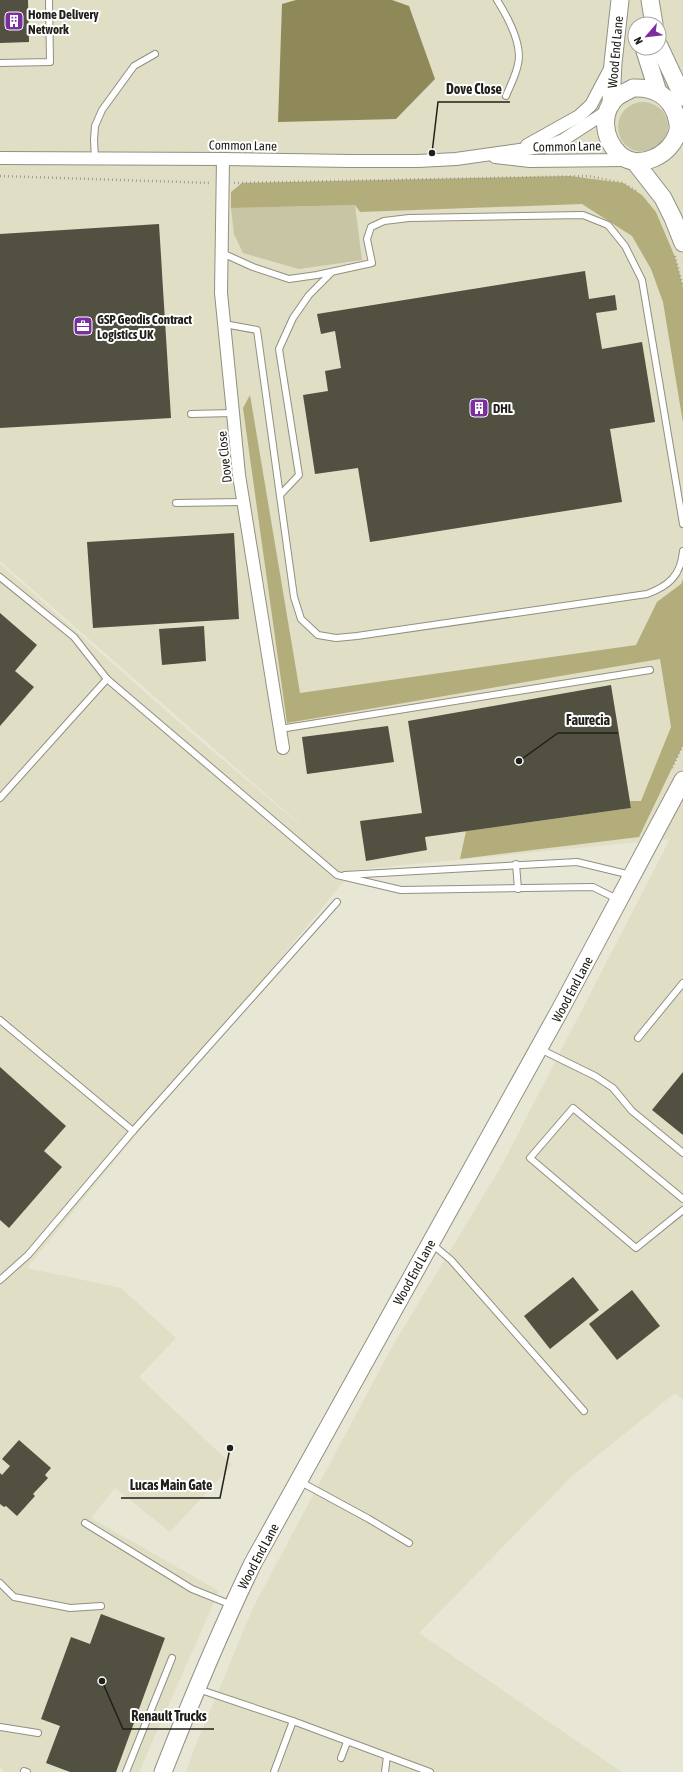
<svg xmlns="http://www.w3.org/2000/svg" width="683" height="1772" font-family="'Asap Condensed',sans-serif">
	<rect width="100%" height="100%" fill="#e8e6d4"/>
	<!-- built -->
	<path fill="#e0dec4" fill-rule="evenodd" d="M0,0h683v1400l-8,-7 -103,83 -153,157 203,139h-436l9,-25 58,-139 139,-261 110,-182 168,-326 -317,31 -326,398 94,20 55,50 -37,39 93,88 -62,67 -55,-44 -24,30 128,73 -80,181h-134l-5,-6v-1202l189,167 137,116 -326,-286zM635,24h24v24h-24z"/>
	<!-- green -->
	<g fill="#c8c5a5">
		<circle cx="643" cy="127" r="25"/>
		<polygon points="355,205 362,260 299,269 243,253 234,234 231,208"/>
	</g>
	<!-- forest -->
	<g fill="#b3ad7c">
		<polygon points="570,176 623,183 642,195 656,212 675,257 683,287 683,423 663,302 651,269 632,236 582,204 360,212 355,205 231,208 231,192 242,183"/>
		<polygon points="250,395 300,693 636,645 657,602 681,584 683,579 683,745 639,837 460,859 466,831 631,808 630,801 641,801 671,727 660,659 287,723 243,408"/>
	</g>
	<!-- water -->
	<polygon fill="#8f895a" points="296,0 392,0 409,6 435,79 396,119 278,122 282,4"/>
	<!-- building -->
	<g fill="#525041">
		<polygon points="0,0 28,0 29,42 0,43"/>
		<polygon points="159,224 171,418 0,428 0,234"/>
		<polygon points="585,271 589,299 615,295 617,310 596,313 602,349 642,342 655,422 610,429 622,502 370,542 358,468 315,474 303,395 328,391 325,371 341,368 335,331 321,334 317,314"/>
		<polygon points="234,533 239,619 93,628 87,542"/>
		<polygon points="0,613 37,645 15,671 34,687 0,726"/>
		<polygon points="204,626 206,661 162,665 159,629"/>
		<polygon points="611,685 631,808 425,837 427,850 366,861 360,821 422,813 408,721"/>
		<polygon points="388,726 394,762 307,774 302,737"/>
		<polygon points="0,1067 66,1126 44,1151 62,1167 9,1228 0,1220"/>
		<polygon points="683,1072 683,1135 652,1110"/>
		<polygon points="573,1277 599,1310 550,1349 524,1316"/>
		<polygon points="632,1290 660,1326 617,1360 589,1324"/>
		<polygon points="19,1440 51,1468 45,1475 48,1478 33,1494 35,1496 17,1516 6,1506 4,1507 0,1504 0,1473 2,1475 10,1466 2,1459"/>
		<polygon points="101,1614 165,1638 116,1772 70,1772 46,1763 60,1726 41,1719 71,1637 90,1644"/>
	</g>
	<g fill="none" stroke-linecap="round" stroke-linejoin="round">
		<defs>
			<g id="lane">
				<path d="M497,0c10,16 26,44 21,64 -2,11 -8,22 -12,32"/>
				<polyline points="0,63 50,62 49,0"/>
				<polyline points="95,159 94,140 95,126 102,110 134,66 155,54"/>
				<polyline points="222,253 253,267 289,279 317,275 372,263 367,239 371,227 384,221 409,218 583,215 608,225 625,246 642,280 683,524"/>
				<path d="M224,324l33,6 37,267 7,22 17,16 18,3 21,-2 290,-42c22,-8 34,-19 36,-43"/>
				<polyline points="191,414 233,413"/>
				<polyline points="280,495 299,475 279,349 293,318 309,295 331,273"/>
				<polyline points="176,503 243,502"/>
				<polyline points="0,577 74,637 107,679 337,875 401,890 593,887 617,899"/>
				<polyline points="280,729 650,670"/>
				<polyline points="0,798 107,679"/>
				<polyline points="516,864 518,889"/>
				<polyline points="345,875 577,862 631,875"/>
				<polyline points="0,1020 133,1131"/>
				<polyline points="638,1038 683,983"/>
				<polyline points="540,1049 595,1076 613,1088 632,1111 683,1153"/>
				<polyline points="683,1199 573,1108 530,1158 636,1248 683,1210"/>
				<polyline points="432,1244 451,1260 584,1411"/>
				<polyline points="0,1280 28,1255 133,1131 337,902"/>
				<polyline points="299,1481 369,1519 409,1543"/>
				<polyline points="85,1523 192,1589 232,1605"/>
				<polyline points="0,1583 14,1597 70,1608 101,1606"/>
				<polyline points="198,1689 293,1721 430,1772"/>
				<polyline points="0,1727 38,1733"/>
				<polyline points="341,1758 347,1742"/>
				<polyline points="24,1771 27,1772"/>
				<polyline points="126,1772 172,1658"/>
				<polyline points="274,1772 293,1721"/>
				<polyline points="385,1772 387,1756"/>
			</g>
			<g id="street">
				<polyline points="527,145 579,116 591,105 610,69"/>
				<polyline points="495,157 530,161 626,160"/>
				<polyline points="0,158 223,159 351,161 418,161 456,159 548,146 563,140 606,112"/>
				<polyline points="223,159 221,293 233,413 239,475 283,748"/>
			</g>
			<g id="secondary">
				<polyline points="650,0 654,24"/>
				<polyline points="659,46 683,97"/>
				<polyline points="644,48 658,92"/>
				<path d="M633,88c21,-1 36,7 43,27 1,5 3,10 2,15 -5,25 -40,42 -59,24 -16,-16 -19,-42 -2,-57 5,-4 11,-6 16,-9z"/>
				<polyline points="611,104 613,63 620,0"/>
				<polyline points="635,162 663,198 673,218 683,243"/>
				<path d="M163,1772c28,-71 57,-141 90,-209l307,-553 123,-230"/>
			</g>
		</defs>
		<!-- lane casing -->
		<use href="#lane" stroke="#929080" stroke-width="8"/>
		<!-- street casing -->
		<use href="#street" stroke="#929080" stroke-width="14"/>
		<!-- secondary casing -->
		<use href="#secondary" stroke="#929080" stroke-width="19"/>
		<!-- path -->
		<g stroke="#9f9e90" stroke-width="2.5" stroke-dasharray="1 3" stroke-linecap="butt">
			<polyline points="0,176 211,183"/>
			<polyline points="234,183 589,176 623,183 638,192"/>
			<polyline points="675,256 683,287"/>
			<polyline points="672,768 683,745"/>
		</g>
		<!-- lane -->
		<use href="#lane" stroke="#fff" stroke-width="6"/>
		<!-- street -->
		<use href="#street" stroke="#fff" stroke-width="12"/>
		<!-- secondary -->
		<use href="#secondary" stroke="#fff" stroke-width="17"/>
	</g>
	<!-- icons -->
	<defs>
		<symbol id="building-square" viewBox="-11 -11 22 22"><rect x="-9" y="-9" width="18" height="18" rx="4" fill="#7b2ea0" stroke="#fff"/><path d="M-4-6H4V6H1V3H-1V6H-4ZM-2.5-4.3h1.7v1.8h-1.7ZM.8-4.3h1.7v1.8H.8ZM-2.5-1h1.7V.8h-1.7ZM.8-1h1.7V.8H.8Z" fill="#fff"/></symbol>
		<symbol id="office-square" viewBox="-11 -11 22 22"><rect x="-9" y="-9" width="18" height="18" rx="4" fill="#7b2ea0" stroke="#fff"/><path d="M-6-3h4V-5.5h4V-3h4V5H-6ZM-1-4.5V-3h2v-1.5ZM-6 0V1H6V0Z" fill="#fff"/></symbol>
	</defs>
	<g fill-rule="evenodd">
		<use href="#building-square" x="3" y="10" width="22" height="22"/>
		<use href="#office-square" x="72" y="315" width="22" height="22"/>
		<use href="#building-square" x="468" y="397" width="22" height="22"/>
	</g>
	<g text-anchor="middle" stroke-width="4" stroke-linejoin="round" paint-order="stroke">
		<!-- poi labels -->
		<g font-size="13" font-weight="bold" fill="#21201a" stroke="#fff" text-anchor="start">
			<text x="28" y="19">Home Delivery<tspan x="28" dy="15">Network</tspan></text>
			<text x="97" y="324">GSP Geodis Contract<tspan x="97" dy="15">Logistics UK</tspan></text>
			<text x="493" y="413">DHL</text>
		</g>
		<!-- street labels -->
		<g font-size="13" fill="#21201a" stroke="#fff">
			<text transform="translate(615 52) rotate(-85)" y="5">Wood End Lane</text>
			<text transform="translate(243 145) rotate(1)" y="5">Common Lane</text>
			<text transform="translate(567 146) rotate(-1)" y="5">Common Lane</text>
			<text transform="translate(224 457) rotate(-96)" y="5">Dove Close</text>
			<text transform="translate(572 989) rotate(-62)" y="5">Wood End Lane</text>
			<text transform="translate(414 1272) rotate(-61)" y="5">Wood End Lane</text>
			<text transform="translate(258 1556) rotate(-62)" y="5">Wood End Lane</text>
		</g>
	</g>
	<!-- callouts -->
	<path fill="none" stroke="#21201a" stroke-width="1.5" d="M432 153L438 102H510M519 761L558 733H618M230 1448L220 1498H121M102 1681L123 1729H214"/>
	<g fill="#21201a" stroke="#fff" stroke-width="1.5">
		<circle cx="432" cy="153" r="4"/>
		<circle cx="519" cy="761" r="4"/>
		<circle cx="230" cy="1448" r="4"/>
		<circle cx="102" cy="1681" r="4"/>
	</g>
	<g font-size="14" text-anchor="middle" font-weight="bold" fill="#21201a" stroke="#fff" stroke-width="4" stroke-linejoin="round" paint-order="stroke">
		<text x="474" y="94">Dove Close</text>
		<text x="588" y="725">Faurecia</text>
		<text x="171" y="1490">Lucas Main Gate</text>
		<text x="169" y="1721">Renault Trucks</text>
	</g>
	<!-- north arrow -->
	<g transform="translate(647 36) rotate(242)"><circle r="19" fill="#ffffff" stroke="#a6a6a3"/>
	<path d="M0-3L7 15L0 10L-7 15Z" fill="#7b2ea0"/>
	<text y="-6" font-size="11" font-weight="bold" text-anchor="middle" fill="#21201a">N</text>
	</g>
</svg>
